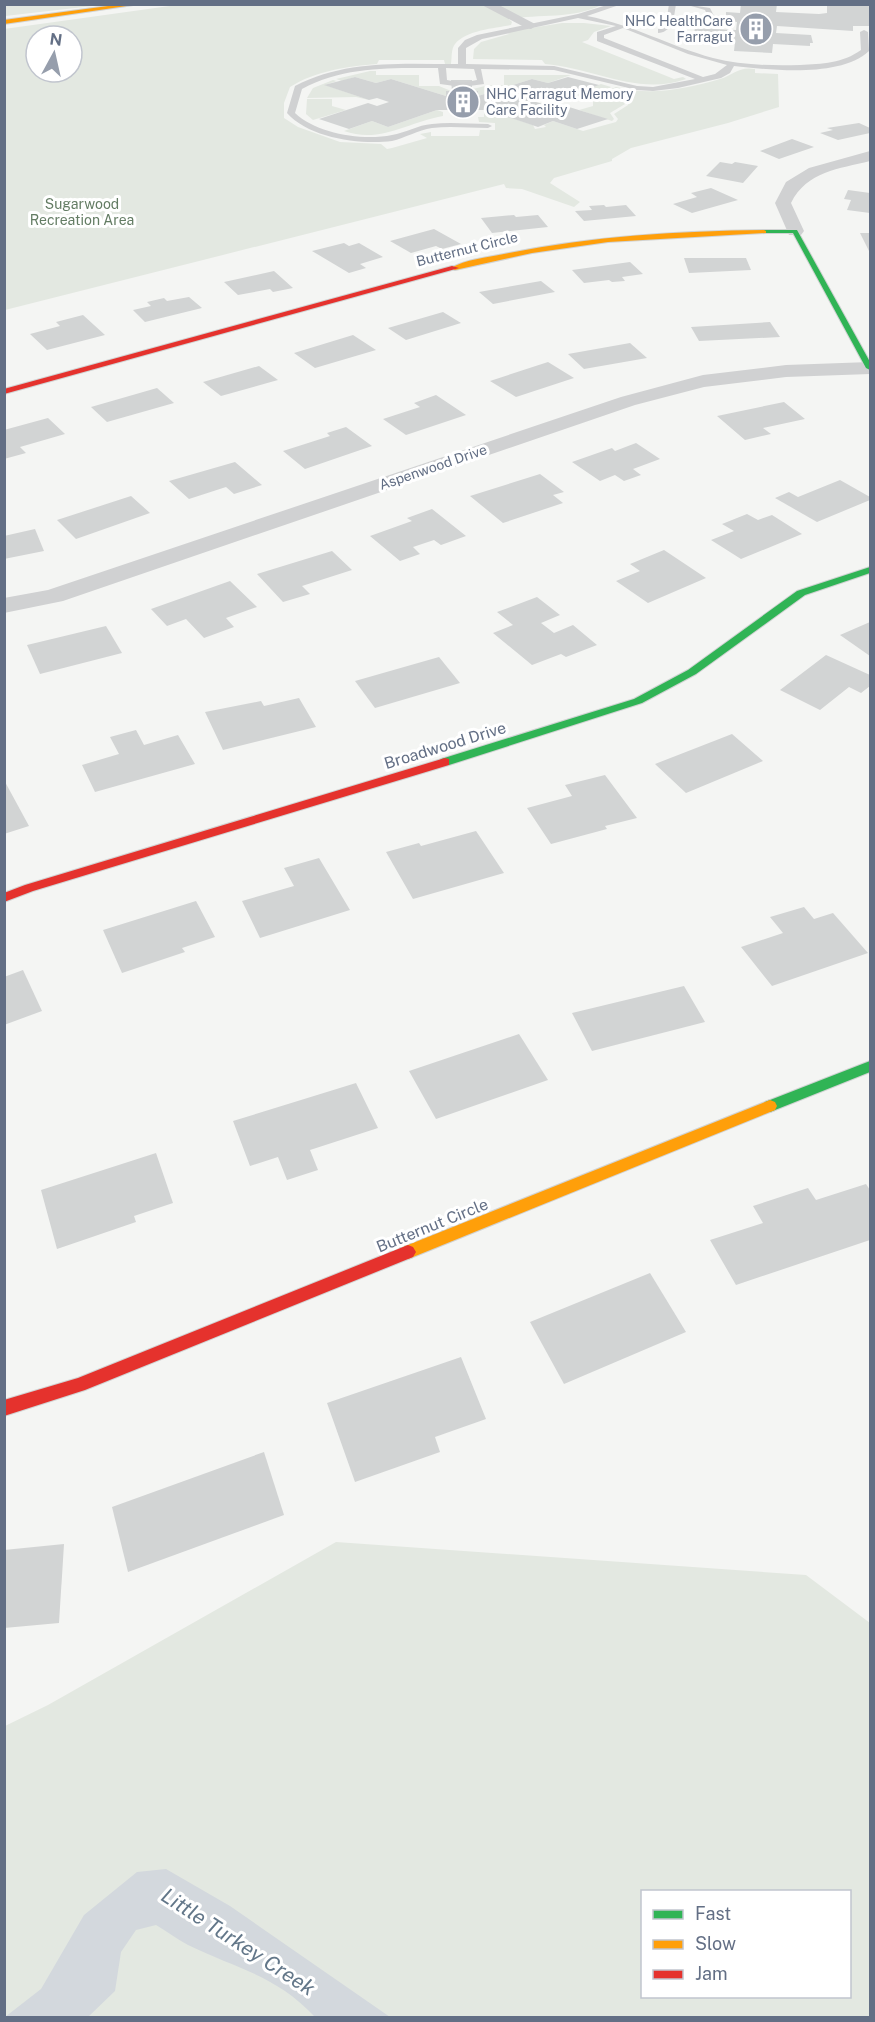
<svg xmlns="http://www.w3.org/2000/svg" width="875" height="2022" font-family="'Public Sans',sans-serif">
	<rect width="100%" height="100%" fill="#f4f5f3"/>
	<!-- green -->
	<g fill="#e3e8e1" fill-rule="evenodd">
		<polygon points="5,4 101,4 101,5 5,16"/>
		<path d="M184,4l417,1c-27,14 -62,9 -92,14l3,3 -1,3c-15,3 -45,5 -56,19 -4,5 -3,13 -4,20h-6l-1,-4h-65l-2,4c-28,2 -62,7 -87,23l-6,16v15l14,9 42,15 41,2 6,5 5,-1 35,-10 -7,-4 11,-2v4h48l1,-6h15v-7l-16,-1 -1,-5h6v-8l49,16 2,4 11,-2 -2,-2 9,-4 30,10 33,-9 2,-3 -4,-5 14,-9 1,-3 -20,-11v-1l7,-3c35,9 70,2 104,-8 13,-4 19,-13 35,-10v4l23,1 1,33 -51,16 -97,25 -19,11v2l-58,17 -4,5 30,19 -6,5 -52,-18 -16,-1 -2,-4 -499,126 -1,-281zM36,36h36v36h-36z"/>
		<path d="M562,23h22l27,3 -17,6 -6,8 -6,2 92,37 9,-2 3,2c-48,17 -93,-11 -141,-15l-3,-4 -69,-1 1,-10 7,-7 28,-8 -2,-2z"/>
		<polygon points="370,71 376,71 376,75 419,75 419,86 439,86 451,91 447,91 446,96 391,79 376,83 355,77 342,81 336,79"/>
		<polygon points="504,75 571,75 548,83 532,79 478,96 478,91 473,91 473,89 489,85 504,85"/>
		<polygon points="333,80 337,81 325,85 369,100 356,97 307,98 313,88"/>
		<polygon points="601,84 611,87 605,91 615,96 567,97"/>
		<polygon points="617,97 625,104 610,113 614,119 612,121 579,110 593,106 593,99"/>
		<polygon points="307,99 332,99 332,106 346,110 313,120 306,114"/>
		<path d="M437,110l6,2v4c-35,6 -63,28 -99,15l28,-10 16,6z"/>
		<path d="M336,1542l470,33 64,48v394l-865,1v-292l43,-21zM642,1892h208v104h-208z"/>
	</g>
	<!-- water -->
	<path fill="#d3d8dd" d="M166,1869l64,37 160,111h-75c-39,-42 -78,-48 -127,-72 -11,-6 -22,-14 -32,-20l-20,5 -15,22 -6,39 -27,26h-83l36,-28 43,-74 53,-43z"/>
	<!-- building -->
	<g fill="#d2d4d4">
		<polygon points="741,4 777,4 776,12 819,14 827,13 827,4 870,4 870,26 853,26 853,31 777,26 776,33 811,35 813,43 810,43 810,46 773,44 772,53 734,51 735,42 693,40 695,28 736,30 737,22 703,18 704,14 726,16 726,12 740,13"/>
		<polygon points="355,77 376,83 391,79 446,96 446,91 452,91 451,80 472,80 472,91 478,91 478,96 532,79 548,83 568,77 599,85 556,101 547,98 536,102 549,106 556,103 608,119 577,129 553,121 538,127 487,110 437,110 388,127 372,121 349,129 319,119 368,103 377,106 389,102 377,98 369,100 324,85"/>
		<polygon points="859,123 870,128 870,133 838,140 820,133 833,130 827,128"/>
		<polygon points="792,139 814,147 779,159 760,151"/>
		<polygon points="720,162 732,164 735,162 758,166 743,183 706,176"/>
		<polygon points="711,188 738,200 692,213 673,204 697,197 691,193"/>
		<polygon points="848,190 870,193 870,213 847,210 851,200 844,199"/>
		<polygon points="604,205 606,207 626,205 636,216 584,221 575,211 592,210 589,206"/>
		<polygon points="514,215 516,217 538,215 548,227 492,233 481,218"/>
		<polygon points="434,229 461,244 442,249 436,246 411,253 390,241"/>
		<polygon points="860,233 870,233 870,253"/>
		<polygon points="344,243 349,246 359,243 383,257 360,264 366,268 349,273 312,251"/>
		<polygon points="684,258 746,258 751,270 689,273"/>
		<polygon points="630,262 643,274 622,277 625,281 612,282 609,280 584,283 572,270"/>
		<polygon points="274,271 293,288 273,292 270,289 238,295 224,282"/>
		<polygon points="541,281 555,292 493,304 479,292"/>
		<polygon points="189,297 202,308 145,322 133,310 151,306 147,302 164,298 167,301"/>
		<polygon points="443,312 461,323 406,340 388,328"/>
		<polygon points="83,315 105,335 47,350 30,334 60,326 56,322"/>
		<polygon points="770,322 780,337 699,341 691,327"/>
		<polygon points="353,335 376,350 315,368 294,353"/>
		<polygon points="630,343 647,358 584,369 568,354"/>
		<polygon points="548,362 574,378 516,397 490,381"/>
		<polygon points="259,366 278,380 221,396 203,382"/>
		<polygon points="157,388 174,403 107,422 91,407"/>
		<polygon points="436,395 466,415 406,435 383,419 420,407 414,403"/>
		<polygon points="784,402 805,419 763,428 771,434 745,440 717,416"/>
		<polygon points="48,418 65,434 20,447 26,453 4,459 4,430"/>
		<polygon points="346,427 372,446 305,469 283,451 330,436 327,433"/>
		<polygon points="636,443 660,459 633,469 641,475 624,481 615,475 600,481 572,462 612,448 615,451"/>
		<polygon points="235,462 262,485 234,494 226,487 189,499 169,481"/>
		<polygon points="540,474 564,492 553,495 563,503 503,523 470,496"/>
		<polygon points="840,480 870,497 870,500 817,522 775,498 789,492 798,497"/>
		<polygon points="131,496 150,513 76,539 57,520"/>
		<polygon points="432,509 466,536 441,545 434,540 413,547 420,554 400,561 370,536 412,521 407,518"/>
		<polygon points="747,514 758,520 772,515 802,534 741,559 711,540 734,531 722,524"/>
		<polygon points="35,529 44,551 4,559 4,536"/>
		<polygon points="664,550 706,578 648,603 616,581 640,571 630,564"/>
		<polygon points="332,551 352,570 302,586 310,594 283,602 257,574"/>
		<polygon points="230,581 257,607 226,618 234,627 204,638 186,619 167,626 151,609"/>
		<polygon points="537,597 560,615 541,623 554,633 573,625 597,645 566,657 561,654 532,665 493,633 513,625 497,612"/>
		<polygon points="870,622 870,656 840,635"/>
		<polygon points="106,626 122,653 40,674 27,645"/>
		<polygon points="826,655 870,675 870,686 861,693 849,687 820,710 780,690"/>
		<polygon points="439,657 460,683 375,708 355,681"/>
		<polygon points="299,698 316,727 223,750 205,712 261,701 264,706"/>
		<polygon points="136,730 144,745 178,735 195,764 95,792 82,765 119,754 110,737"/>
		<polygon points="732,734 763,761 686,793 655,764"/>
		<polygon points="605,775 637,818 605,826 607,829 551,844 527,808 572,796 565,785"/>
		<polygon points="4,780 29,826 4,834"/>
		<polygon points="476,831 504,873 413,899 386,852 419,843 421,846"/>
		<polygon points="319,858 350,910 260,938 242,901 294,886 284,868"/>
		<polygon points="196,901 215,937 182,948 185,952 122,973 103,930"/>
		<polygon points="804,907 814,919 833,913 868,953 772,986 741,947 783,933 770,917"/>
		<polygon points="23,970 42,1011 4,1025 4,977"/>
		<polygon points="684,986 705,1022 592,1051 572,1013"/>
		<polygon points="519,1034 548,1080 436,1119 409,1071"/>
		<polygon points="356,1083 378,1128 310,1150 318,1170 287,1180 278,1157 250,1166 233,1121"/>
		<polygon points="156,1153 173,1203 134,1216 136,1222 57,1249 41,1190"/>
		<polygon points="866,1184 870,1190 870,1240 736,1285 710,1240 763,1223 753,1206 808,1188 816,1200"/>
		<polygon points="650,1273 686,1332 564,1384 530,1322"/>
		<polygon points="461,1357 486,1419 435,1437 440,1452 355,1482 327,1403"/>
		<polygon points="264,1452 284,1515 128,1572 112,1507"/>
		<polygon points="64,1544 59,1623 4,1628 4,1550"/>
	</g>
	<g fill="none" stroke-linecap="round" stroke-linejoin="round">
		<defs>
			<g id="fast">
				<polygon points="764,230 797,230 870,362 870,370 866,368 793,233 762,233 762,231"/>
				<polygon points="870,567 870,573 805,595 696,674 642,703 449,765 441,765 439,762 441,759 634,699 688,670 797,591"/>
				<polygon points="870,1061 870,1072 770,1112 765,1110 763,1106 765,1102"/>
			</g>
			<g id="slow">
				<polygon points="123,4 140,4 4,24 4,20"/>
				<path d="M764,230l2,1v2l-158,9 -76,11 -77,17 -4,-2c15,-9 40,-11 58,-15 84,-17 169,-22 255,-23z"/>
				<polygon points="770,1100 775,1102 777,1106 775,1110 413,1257 408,1259 403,1257 400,1252 403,1247"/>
			</g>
			<g id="jam">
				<polygon points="452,266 459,268 4,394 4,389"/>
				<polygon points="445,758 449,759 449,765 33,891 4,902 4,893 25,885"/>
				<polygon points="408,1245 413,1247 416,1252 413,1257 85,1390 4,1416 4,1400 78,1378"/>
			</g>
		</defs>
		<!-- fast casing -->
		<use href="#fast" stroke="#d1d3d3" stroke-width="2"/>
		<!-- slow casing -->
		<use href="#slow" stroke="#d1d3d3" stroke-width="2"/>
		<!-- jam casing -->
		<use href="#jam" stroke="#d1d3d3" stroke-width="2"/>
		<!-- lane -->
		<g fill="#d0d1d2" fill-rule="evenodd">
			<path d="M610,4h12l-35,12c47,9 82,30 126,42 27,7 59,8 87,7 22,-1 43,-2 61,-15l-1,-18 4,-2 4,2 1,19c-29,27 -98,19 -135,15l-4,7 -9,5 -43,10 -25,3 -16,-1 -83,-20 -73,-1 3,15 -22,3 -22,-3 -2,-16c-47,0 -94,-2 -136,21l-7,24c22,21 68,28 97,22 13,-2 26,-10 40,-11 18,-2 38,0 56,0l4,2 -4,2c-18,0 -38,-2 -56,0 -14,2 -27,10 -40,13 -32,4 -83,-3 -105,-28l8,-27c51,-27 108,-22 163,-22v-16l7,-8 12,-5 101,-21zM578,18l38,8 -19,6v9l98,38 -42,8 -16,-1 -83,-20 -88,-2v-16l16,-9zM623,28l65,26 39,11 -12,9 -12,3 -99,-39v-3zM446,68l28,1 3,11 -15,3 -15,-3z"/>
			<path d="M669,4h7l-3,19 21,-1 14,-5 -3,-7 -21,-6 26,4 5,10c-15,10 -28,4 -43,9 -6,2 -7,6 -14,6v-4l8,-5z"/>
		</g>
		<!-- street -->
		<g fill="#d0d1d2" fill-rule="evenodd">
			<polygon points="480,4 497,4 537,25 531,29 526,28"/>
			<path d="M870,151v10c-31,8 -63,10 -79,42l13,28 -3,4h-12l-14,-32 11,-21 23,-14z"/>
			<polygon points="870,362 870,374 786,377 704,387 635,405 63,601 4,613 4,598 48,590 621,397 703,375 786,365"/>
		</g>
		<!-- fast -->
		<use href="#fast" fill="#30b455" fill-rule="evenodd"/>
		<!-- slow -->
		<use href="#slow" fill="#ff9f0a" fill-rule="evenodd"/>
		<!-- jam -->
		<use href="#jam" fill="#e5322d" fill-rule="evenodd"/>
	</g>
	<!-- icons -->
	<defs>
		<symbol id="building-disc" viewBox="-11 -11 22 22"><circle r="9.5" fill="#969eac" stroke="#fff"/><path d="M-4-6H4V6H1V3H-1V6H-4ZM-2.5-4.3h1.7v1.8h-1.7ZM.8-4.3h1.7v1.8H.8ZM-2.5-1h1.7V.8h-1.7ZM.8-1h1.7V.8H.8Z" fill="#fff"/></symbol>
	</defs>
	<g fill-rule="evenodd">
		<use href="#building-disc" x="737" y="10" width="38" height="38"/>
		<use href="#building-disc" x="444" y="83" width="38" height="38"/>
	</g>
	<g text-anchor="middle" stroke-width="6" stroke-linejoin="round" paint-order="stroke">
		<!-- far-poi labels -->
		<g font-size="14" fill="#636f85" stroke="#fff" text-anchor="end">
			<text x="733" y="26">NHC HealthCare<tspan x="733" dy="16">Farragut</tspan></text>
			<text x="486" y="99" text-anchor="start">NHC Farragut Memory<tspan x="486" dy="16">Care Facility</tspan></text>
		</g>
		<!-- far-park labels -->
		<g font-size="14" fill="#637c63" stroke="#fff">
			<text x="82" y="209">Sugarwood<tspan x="82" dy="16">Recreation Area</tspan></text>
		</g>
		<!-- far-street labels -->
		<g font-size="14" fill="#636f85" stroke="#fff">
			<text transform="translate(467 249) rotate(-14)" y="5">Butternut Circle</text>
			<text transform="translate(433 467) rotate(-19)" y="5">Aspenwood Drive</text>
		</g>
		<!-- street labels -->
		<g font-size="16" fill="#636f85" stroke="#fff">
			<text transform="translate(445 745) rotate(-17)" y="6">Broadwood Drive</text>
			<text transform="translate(432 1225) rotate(-22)" y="6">Butternut Circle</text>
		</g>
		<!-- near-water labels -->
		<g font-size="21" font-style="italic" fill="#637789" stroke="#fff">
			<text transform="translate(238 1942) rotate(33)" y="7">Little Turkey Creek</text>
		</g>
	</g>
	<!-- border -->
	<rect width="875" height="2022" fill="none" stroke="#636f85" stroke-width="12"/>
	<!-- legend -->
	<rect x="641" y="1890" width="210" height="108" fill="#ffffff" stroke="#c1c5ce" stroke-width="1.5"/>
	<rect x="653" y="1910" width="30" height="9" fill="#30b455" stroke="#c1c5ce" stroke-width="1.5"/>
	<text x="695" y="1920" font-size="18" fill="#636f85">Fast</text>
	<rect x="653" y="1940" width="30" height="9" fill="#ff9f0a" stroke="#c1c5ce" stroke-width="1.5"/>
	<text x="695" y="1950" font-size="18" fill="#636f85">Slow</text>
	<rect x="653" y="1970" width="30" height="9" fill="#e5322d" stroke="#c1c5ce" stroke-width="1.5"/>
	<text x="695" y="1980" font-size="18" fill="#636f85">Jam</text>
	<!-- north arrow -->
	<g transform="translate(54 54) rotate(8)"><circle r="28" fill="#ffffff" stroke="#c1c5ce" stroke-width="1.5"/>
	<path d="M0-4.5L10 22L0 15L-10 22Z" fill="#969eac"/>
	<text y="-9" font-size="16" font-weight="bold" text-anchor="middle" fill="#636f85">N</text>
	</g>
</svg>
